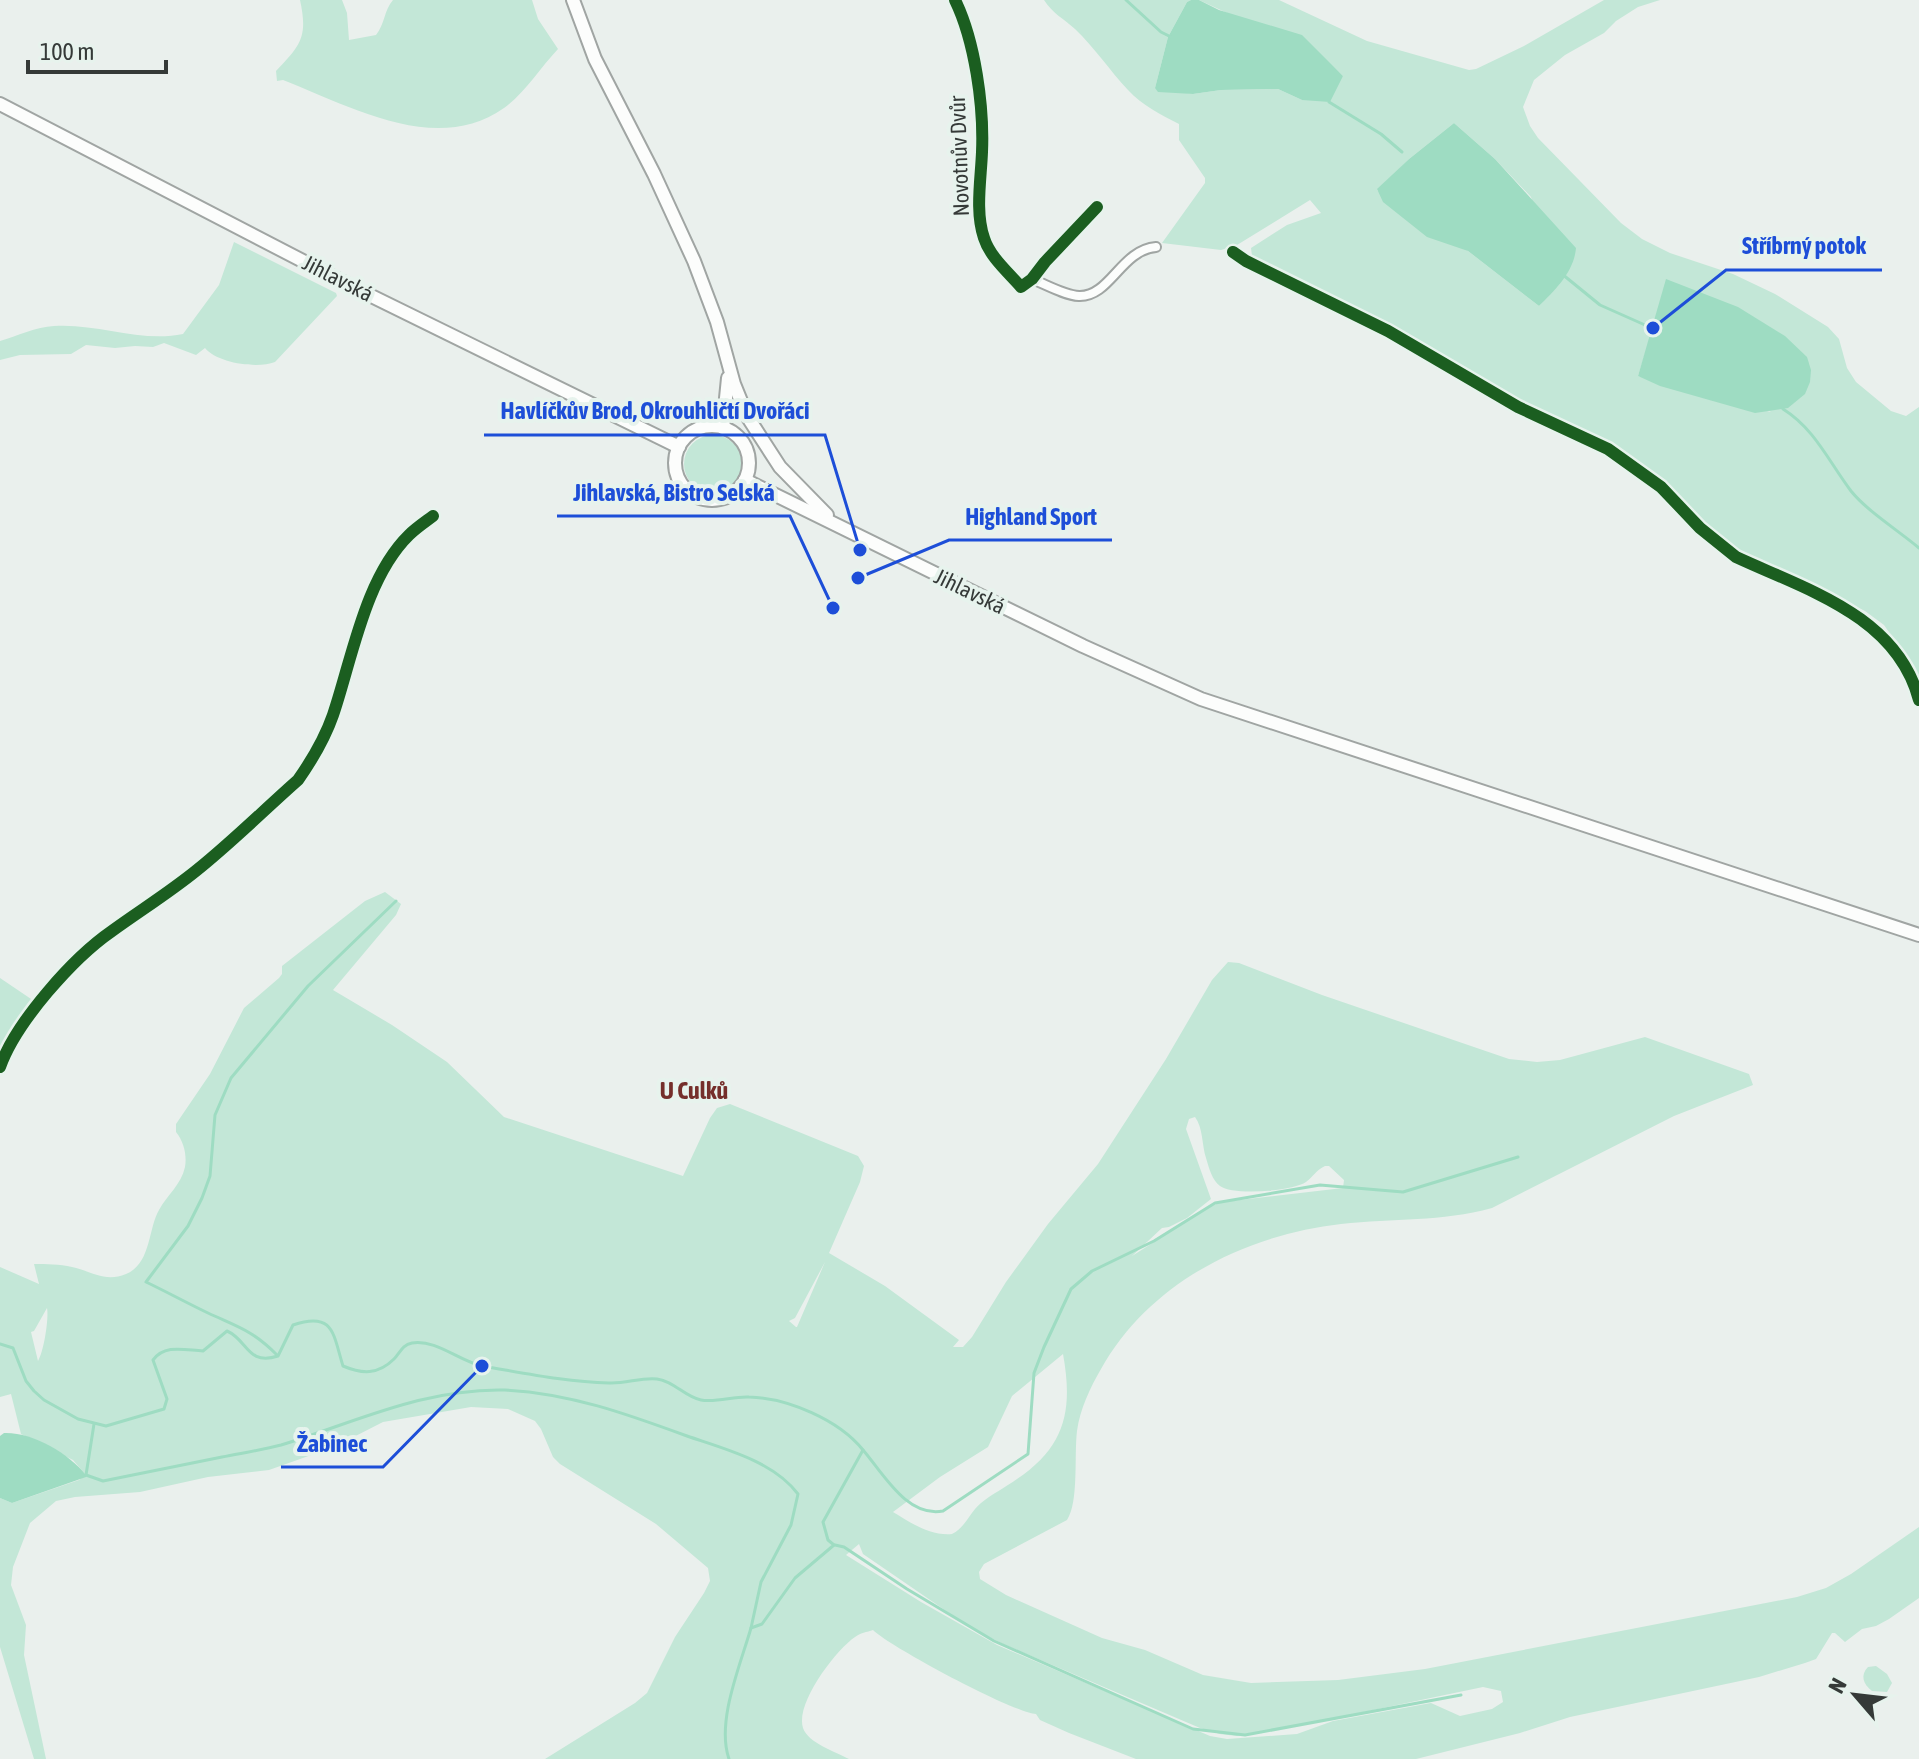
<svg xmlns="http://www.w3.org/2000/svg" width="1919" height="1759" font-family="'Asap Condensed',sans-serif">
	<rect width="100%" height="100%" fill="#eaf0ed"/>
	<!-- green -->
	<g fill="#c3e7d7" fill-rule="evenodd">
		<path d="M300,0h42l5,13 2,27 27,-5c9,-11 8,-25 17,-35h139l6,19 20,30c-18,19 -33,44 -54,59 -68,48 -154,-2 -221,-28l-6,1 -1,-10c25,-26 32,-34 24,-71z"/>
		<path d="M1044,0h147l-4,2 -19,35 -13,51 38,6 28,-4 57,-1 24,11 41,-24 -19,-18 -125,-58h80l88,41 102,29 7,-1 48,-23 80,-46h56l-22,7 -22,14 -12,12 -39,22 -31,25 -11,27 7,19 8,12 83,85 21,16 28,14 63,21 42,20 53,33 11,12 8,29 9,14 35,29 15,5 13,-9v269l-35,-51 -19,-14 -135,-65 -70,-68 -55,-39 -89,-40 -98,-59 -166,-84 -1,-8 36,-23 34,-12 -11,-13 -73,45 -16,5 -59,-7 43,-60v-5l-26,-38v-16c-18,-9 -37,-19 -51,-34 -18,-19 -33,-42 -53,-61 -11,-10 -23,-16 -31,-29zM1454,123l41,36 36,38 26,88 -18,21 -71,-55 -91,-61 32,-31zM1653,328l118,84 -133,-36z"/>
		<path d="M234,242l102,51 1,3 -62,66c-18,7 -58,1 -70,-14l-9,7 -32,-12 -11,4 -18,-1 -20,2 -29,-3 -15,9 -51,1 -20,5v-19c17,-5 36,-14 54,-15 43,-3 87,17 129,8l36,-49z"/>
		<circle cx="713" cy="464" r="29"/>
		<path d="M385,892l16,12 -5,11 -63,75 59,35 55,37 57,55 179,59 27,-58 7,-10 13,-4 128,52 6,10 -4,16 -31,71 56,33 74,54 -6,7h10l9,-10 34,-55 42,-58 50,-60 68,-105 46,-79 16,-18 11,1 83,32 187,64 28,3 23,-2 85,-23 104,37 4,11 -79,31 -182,92c-51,14 -98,10 -151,16 -96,11 -191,58 -240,145 -11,19 -21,40 -24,62 -3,24 2,71 -10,89l-83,44 -5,8 1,7 26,16 96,43 43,12 58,25 48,8 87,-3 87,-11 372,-72 29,-9 25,-14 68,-47v71l-30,21 -13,7 -14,3 -17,13 -10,-9h-3l-16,26 -11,4 -46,14 -189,40 -50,16 -104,26h-280l-67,-26 -29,-13 -4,-6c-22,-1 -146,-67 -163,-84 -6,2 -13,3 -18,7 -19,13 -60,66 -52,91 5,15 33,24 46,31h-304l90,-56 12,-10 28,-56 29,-44 6,-12 -2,-13 -52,-44 -96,-60 -7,-7 -12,-28 -6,-8 -27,-12 -37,-2 -88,15 -49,25 -65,23 -61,7 -68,15 -65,5 -19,4 -26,22 -17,44 -2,18 15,40 -2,30 22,104h-12l-34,-112v-149l12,5 67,-23 7,-5 -13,-15 -52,-26 -10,-40 -11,3v-130l39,17 -5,-20c13,0 25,0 38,3 19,4 33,16 54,7 25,-10 22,-45 33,-64 8,-15 22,-25 26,-43 2,-12 -1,-25 -9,-35v-8l34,-50 34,-66 35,-30 3,-4v-8l83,-65zM1195,1117c8,10 7,29 11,41 3,10 6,22 14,28 13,10 73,5 86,-4 7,-5 10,-12 19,-16h4l15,14 -1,8 -121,14 -11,4 -79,50 30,-28 7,-1 18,-9 24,-19 -25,-70 3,-10zM825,1262l-28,65h-1l-7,-6 6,-3zM47,1308c2,10 -3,43 -9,53l-7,-29 3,-1zM1063,1354c10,55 3,92 -46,125 -11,8 -25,15 -36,24 -12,10 -15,24 -29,31 -22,2 -41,-11 -59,-22l47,-35 48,-30 24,-51zM859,1544l4,10 108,74 30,15 199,85 20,6 17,2 79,-14 167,-35 18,4 2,11 -11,7 -32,7 -29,-13 -98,18 -36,13 -70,5 -17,-3 -213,-91 -76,-43 -75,-47z"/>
		<polygon points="0,978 34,1001 0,1059"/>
		<path d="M1876,1666l11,8 5,9 -5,9 -15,-1c-9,-7 -12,-16 -4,-24z"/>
	</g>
	<!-- water -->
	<g fill="#9edcc2">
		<polygon points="1191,0 1199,0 1219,10 1302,35 1343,76 1330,102 1302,100 1278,89 1221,90 1193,94 1158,92 1155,88 1168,37 1187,2"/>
		<path d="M1454,123l41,36 81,89c-2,24 -21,42 -37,58l-71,-55 -41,-14 -44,-35 -6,-13 32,-30z"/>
		<polygon points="1666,279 1738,307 1785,336 1807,357 1811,370 1810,382 1805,394 1788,408 1755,413 1660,386 1638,376"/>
		<path d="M4,1433c29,-1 64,20 82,42v2l-74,26 -12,-5v-62z"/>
	</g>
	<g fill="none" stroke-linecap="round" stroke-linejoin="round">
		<!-- stream -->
		<g stroke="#9edcc2" stroke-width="3">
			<polyline points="1126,0 1161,32 1171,37"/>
			<polyline points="1329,102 1381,134 1402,152"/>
			<polyline points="1562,274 1600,305 1654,329"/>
			<path d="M1783,409c32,20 46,53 68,82 16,20 48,40 68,57"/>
			<path d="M0,1344l13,4 13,33 8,10 10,9 34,19 28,7 58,-17 3,-10 -14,-39c12,-16 31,-10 50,-9l24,-20c21,9 20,35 51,25l15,-31c41,-14 40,9 50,41 19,8 35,9 51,-7 6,-6 8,-14 18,-16 24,-4 47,18 70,23 42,7 84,16 127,17 16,1 33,-6 48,-4 17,2 28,18 44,21 15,3 33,-4 48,-3 39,1 90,23 114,53l-40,72 5,18 6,5 -39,33 -33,46 -11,4c-11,38 -35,94 -22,131"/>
			<path d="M277,1355c-25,-25 -39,-28 -69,-42 -21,-10 -41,-21 -62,-31l42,-56 14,-28 8,-22 5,-61 16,-37 77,-92 88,-85"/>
			<path d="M863,1450c20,23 44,68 80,61l85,-57 6,-81 10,-26 27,-58 21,-18 62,-30 61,-38 105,-18 83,7 115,-35"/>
			<path d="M86,1475l17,6c39,-8 79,-16 119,-24 20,-4 40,-7 59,-12 75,-23 143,-57 224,-55 64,3 122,24 182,46 38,13 86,25 111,58l-7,31 -30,57 -10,46"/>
			<polyline points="86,1475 94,1424"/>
			<polyline points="835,1545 844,1547 907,1589 994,1641 1193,1729 1245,1735 1461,1695"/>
		</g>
		<defs>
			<g id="minor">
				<path d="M955,0c20,41 29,106 27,152 -1,27 -7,60 2,86 6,19 24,34 37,49l11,-8 13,-17 52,-55"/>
				<path d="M1233,252l13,9 142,70 130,76 90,42 53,38 39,41 36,29c71,33 161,59 183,143"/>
				<path d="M1032,279c15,6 32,16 47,17 31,1 42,-46 77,-49"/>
				<path d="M0,1067c16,-45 73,-109 112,-136 29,-21 58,-39 85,-61 35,-28 67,-60 101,-90 14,-20 27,-42 35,-65 19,-56 32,-137 76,-180 7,-7 16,-13 24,-19"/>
			</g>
			<g id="primary">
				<polyline points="573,0 595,59 654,174 694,261 717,322 734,384 747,416 780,467 827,515"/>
				<polyline points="0,104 351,286 679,447"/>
				<circle cx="712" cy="463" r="37"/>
				<polyline points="723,428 728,378"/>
				<polyline points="745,480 1083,646 1201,699 1919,935"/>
			</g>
		</defs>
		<!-- minor casing -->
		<use href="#minor" stroke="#a0a5a3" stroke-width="12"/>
		<!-- primary casing -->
		<use href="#primary" stroke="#a0a5a3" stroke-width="16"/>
		<!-- minor -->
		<use href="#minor" stroke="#fcfdfc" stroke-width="8"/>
		<!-- primary -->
		<use href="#primary" stroke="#fcfdfc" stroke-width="12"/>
		<defs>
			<g id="cycleway">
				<path d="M955,0c20,41 29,106 27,152 -1,27 -7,60 2,86 6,19 24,34 37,49l11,-8 13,-17 52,-55"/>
				<path d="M1233,252l13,9 142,70 130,76 90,42 53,38 39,41 36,29c71,33 161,59 183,143"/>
				<path d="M0,1067c16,-45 73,-109 112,-136 29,-21 58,-39 85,-61 35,-28 67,-60 101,-90 14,-20 27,-42 35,-65 19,-56 32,-137 76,-180 7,-7 16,-13 24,-19"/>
			</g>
		</defs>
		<!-- cycleway casing -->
		<use href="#cycleway" stroke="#e7f3ed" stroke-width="17"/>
		<!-- cycleway -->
		<use href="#cycleway" stroke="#1b5e20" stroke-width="12"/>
	</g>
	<g text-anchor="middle" stroke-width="8" stroke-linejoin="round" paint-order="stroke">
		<!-- street labels -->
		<g font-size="22" fill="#353a38" stroke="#e7f3ed">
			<text transform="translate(959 156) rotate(-92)" y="8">Novotnův Dvůr</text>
			<text transform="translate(338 278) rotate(27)" y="8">Jihlavská</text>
			<text transform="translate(970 591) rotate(26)" y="8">Jihlavská</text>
		</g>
		<!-- neighbourhood labels -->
		<g font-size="24" font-weight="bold" fill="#752f2b" stroke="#e7f3ed">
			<text x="694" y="1099">U Culků</text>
		</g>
	</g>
	<!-- callouts -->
	<path fill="none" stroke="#1d4ed8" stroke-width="3" d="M1653 328L1726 270H1882M860 550L825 435H484M833 608L790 516H557M858 578L949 540H1112M482 1366L383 1467H281"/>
	<g fill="#1d4ed8" stroke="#e7f3ed" stroke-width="3">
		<circle cx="1653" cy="328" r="8"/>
		<circle cx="860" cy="550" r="8"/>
		<circle cx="833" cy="608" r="8"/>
		<circle cx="858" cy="578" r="8"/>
		<circle cx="482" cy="1366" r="8"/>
	</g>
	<g font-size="24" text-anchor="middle" font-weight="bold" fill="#1d4ed8" stroke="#e7f3ed" stroke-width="8" stroke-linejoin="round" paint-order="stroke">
		<text x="1804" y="254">Stříbrný potok</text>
		<text x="655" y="419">Havlíčkův Brod, Okrouhličtí Dvořáci</text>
		<text x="674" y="501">Jihlavská, Bistro Selská</text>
		<text x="1031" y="525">Highland Sport</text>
		<text x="332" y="1452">Žabinec</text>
	</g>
	<!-- north arrow -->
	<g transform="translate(1855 1695) rotate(298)" stroke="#e7f3ed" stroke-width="6" paint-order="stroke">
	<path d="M0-6L14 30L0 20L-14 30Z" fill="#353a38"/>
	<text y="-12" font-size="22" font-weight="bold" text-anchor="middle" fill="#353a38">N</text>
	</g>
	<!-- scale -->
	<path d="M28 60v12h138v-12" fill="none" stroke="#353a38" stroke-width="4"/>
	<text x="40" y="60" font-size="24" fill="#353a38" stroke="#e7f3ed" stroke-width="6" paint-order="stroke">100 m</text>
</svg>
